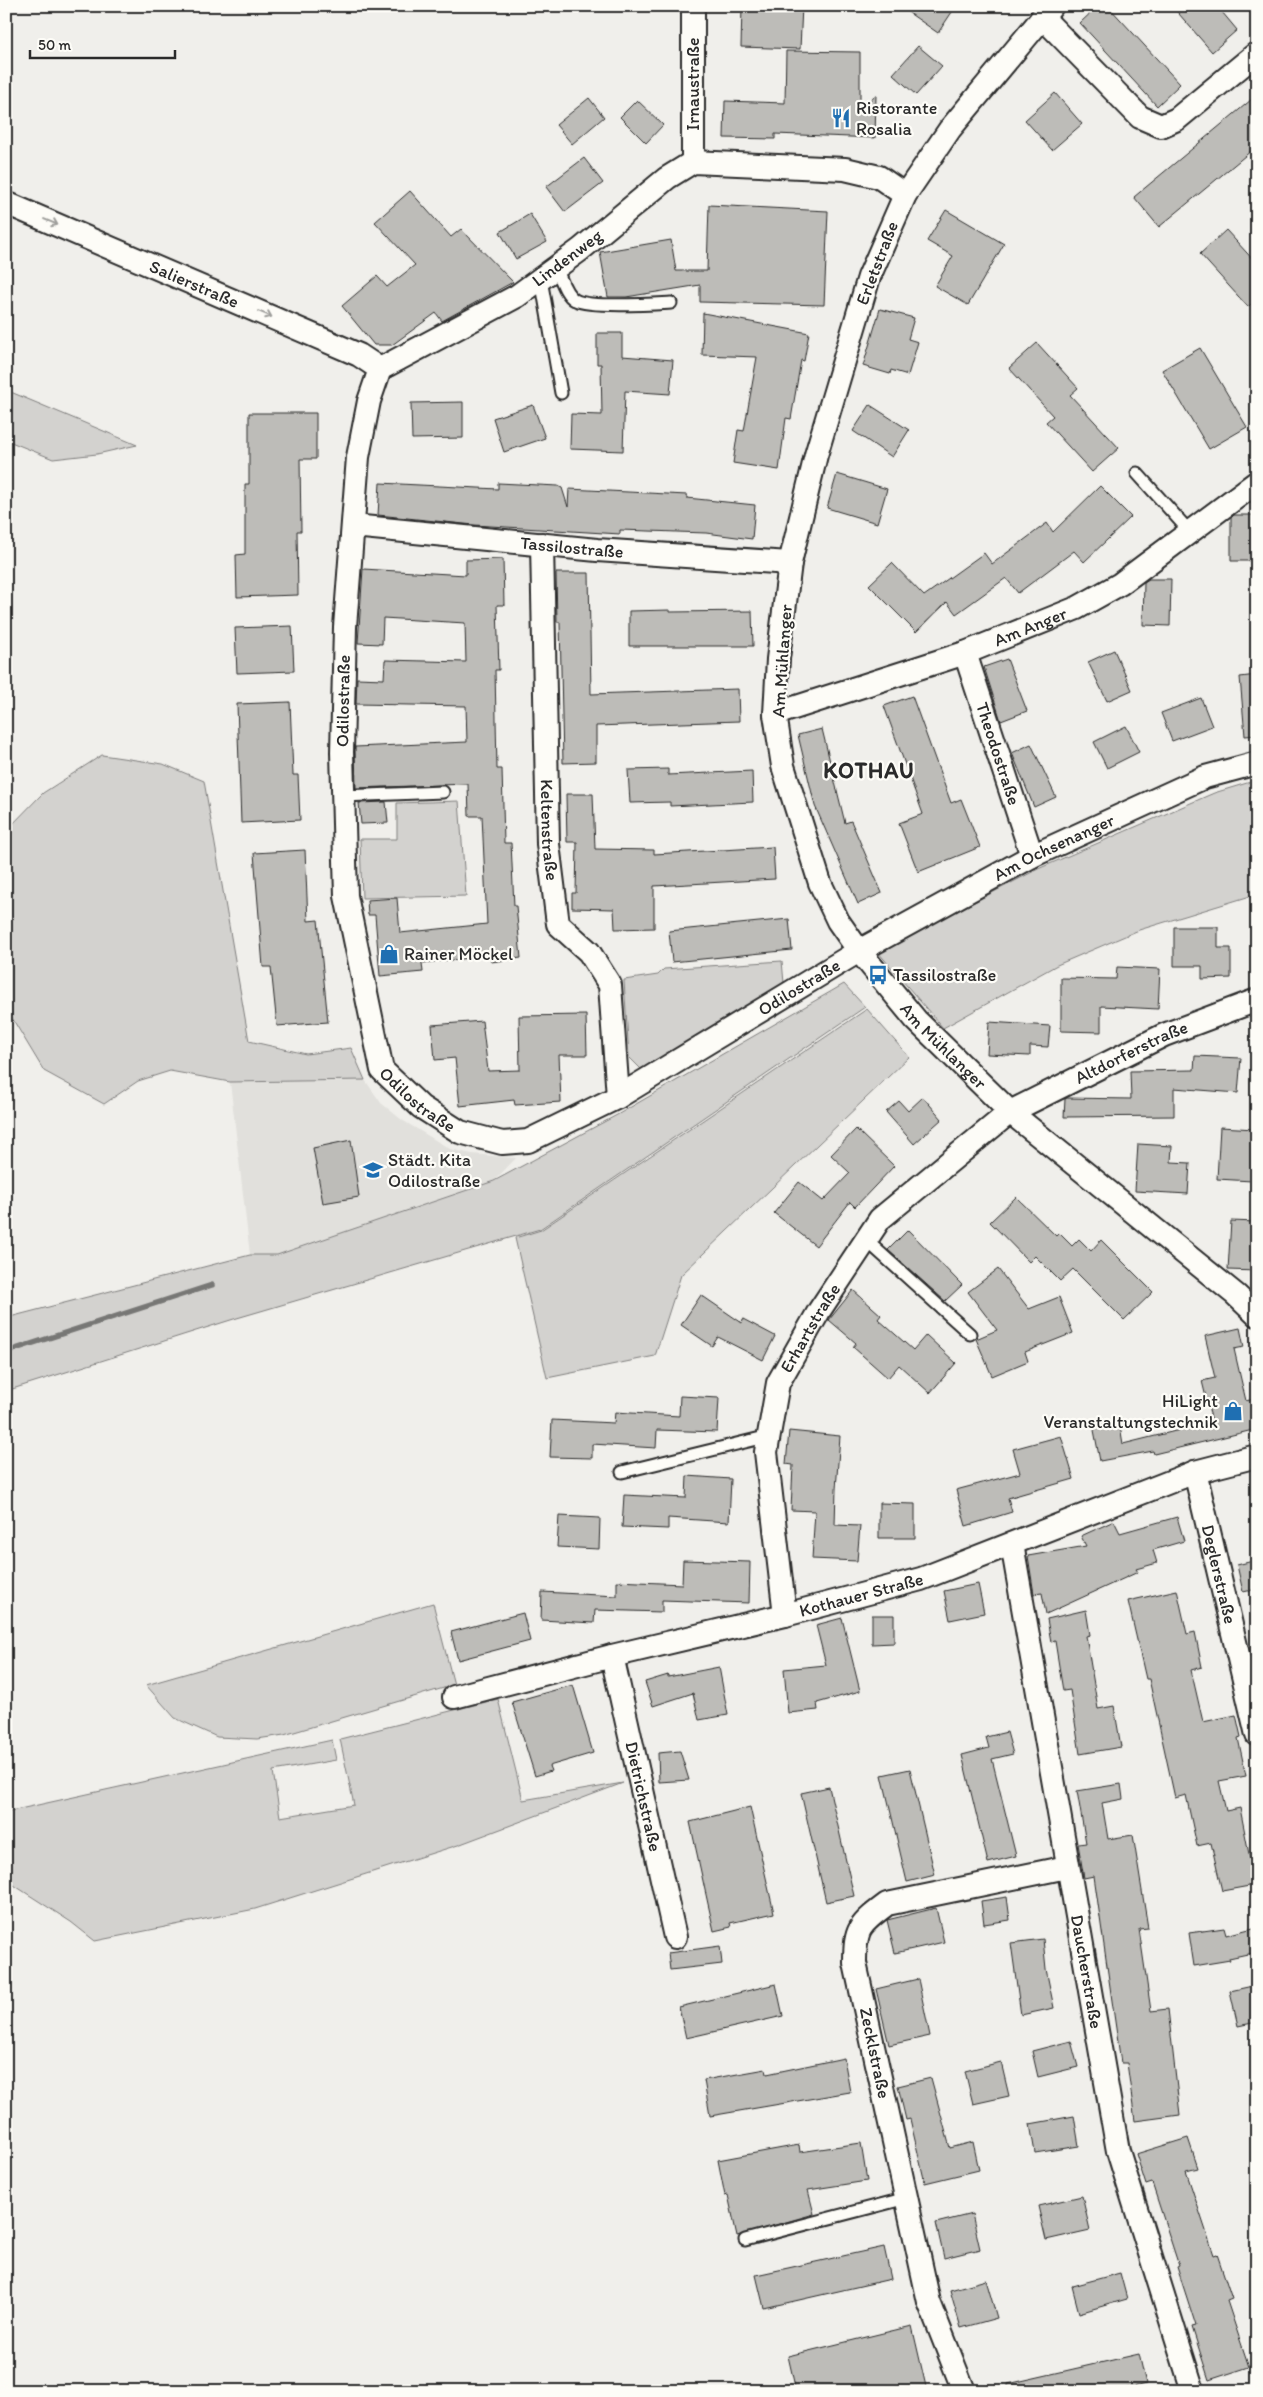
<svg xmlns="http://www.w3.org/2000/svg" width="1263" height="2397" font-family="Itim,sans-serif">
	<rect width="100%" height="100%" fill="#f0efeb"/>
	<filter id="ink" filterUnits="userSpaceOnUse"><feTurbulence type="fractalNoise" baseFrequency=".02" numOctaves="2"/><feDisplacementMap in="SourceGraphic" scale="10" xChannelSelector="R" yChannelSelector="G"/><feConvolveMatrix kernelMatrix="1 2 1 2 8 2 1 2 1" color-interpolation-filters="sRGB"/></filter>
	<g filter="url(#ink)">
		<!-- built -->
		<polygon fill="#e1e0dc" points="365,1080 381,1103 402,1120 450,1149 472,1154 516,1158 494,1181 277,1255 250,1255 230,1082"/>
		<!-- green -->
		<g fill="#d3d2cf" stroke="#7f7e7d">
			<polygon points="6,391 6,390 137,445 97,454 53,459 6,440"/>
			<polygon points="102,755 163,764 204,781 249,1041 306,1054 351,1048 365,1080 230,1082 170,1071 138,1081 104,1104 44,1071 6,1008 6,831 43,793"/>
			<polygon points="1257,780 1257,894 1139,930 1057,965 943,1028 878,952 1038,869 1214,793"/>
			<polygon points="459,801 466,896 362,898 360,839 397,839 397,803"/>
			<polygon points="782,961 784,983 642,1070 629,1057 624,980 658,975 664,969"/>
			<polygon points="844,984 865,1007 540,1229 237,1318 6,1391 6,1318 250,1255 277,1255 494,1181 617,1115"/>
			<polygon points="867,1009 909,1057 681,1275 655,1356 547,1378 515,1238 541,1230"/>
			<polygon points="433,1603 454,1685 284,1735 257,1739 217,1737 175,1718 146,1685"/>
			<polygon points="498,1699 523,1800 623,1783 458,1845 255,1909 95,1941 71,1922 6,1880 6,1812 332,1740 336,1760 273,1771 280,1817 354,1805 340,1739"/>
		</g>
		<g fill="none" stroke-linecap="round" stroke-linejoin="round">
			<!-- stream -->
			<polyline stroke="#777775" stroke-width="5.5" points="6,1352 212,1285"/>
		</g>
		<!-- building -->
		<g fill="#bdbcb8" stroke="#2b2b2b">
			<polygon points="742,6 802,6 800,49 741,47"/>
			<polygon points="899,6 956,6 938,33"/>
			<polygon points="1098,6 1108,6 1180,84 1157,106 1080,23"/>
			<polygon points="1172,6 1217,6 1237,30 1212,52"/>
			<polygon points="918,46 942,66 916,95 893,74"/>
			<polygon points="786,51 860,52 860,111 876,94 875,138 775,134 775,139 724,138 725,101 785,103"/>
			<polygon points="1055,93 1082,124 1052,150 1025,120"/>
			<polygon points="1257,95 1257,146 1159,227 1134,197"/>
			<polygon points="589,98 604,117 572,144 556,125"/>
			<polygon points="637,100 663,125 646,143 620,117"/>
			<polygon points="584,158 603,183 565,212 546,187"/>
			<polygon points="410,191 451,237 461,229 513,282 442,321 436,313 392,345 374,345 342,306 377,276 387,287 415,265 375,222"/>
			<polygon points="709,205 828,211 824,305 700,302 700,285 626,297 608,297 600,252 671,240 676,271 707,271"/>
			<polygon points="946,210 1004,244 968,305 935,286 953,256 927,241"/>
			<polygon points="530,214 547,242 516,259 500,232"/>
			<polygon points="1226,230 1257,264 1257,298 1248,307 1200,254"/>
			<polygon points="880,309 914,318 908,339 918,342 908,375 891,370 890,374 863,366"/>
			<polygon points="703,313 809,333 804,361 801,360 791,419 786,418 779,470 733,463 738,430 744,431 757,357 702,355"/>
			<polygon points="597,333 622,333 622,356 673,360 670,394 625,391 623,451 570,449 571,414 602,415 601,364 597,364"/>
			<polygon points="1037,343 1078,388 1070,395 1119,448 1092,472 1046,422 1053,416 1009,368"/>
			<polygon points="1200,348 1247,427 1209,449 1162,370"/>
			<polygon points="463,402 463,438 412,439 411,403"/>
			<polygon points="533,405 545,438 504,452 493,418"/>
			<polygon points="870,405 909,430 892,457 853,431"/>
			<polygon points="249,413 316,413 316,459 300,459 301,531 297,531 298,595 237,597 236,555 245,554 245,484 249,484"/>
			<polygon points="837,474 887,489 877,523 827,508"/>
			<polygon points="380,483 498,489 498,483 558,486 562,488 568,507 569,489 687,495 687,498 755,505 752,539 706,533 620,530 620,534 474,525 378,515"/>
			<polygon points="1100,486 1131,517 1084,562 1074,551 1018,593 1006,578 956,614 947,602 916,632 869,585 892,563 924,596 984,553 992,564 1047,523 1053,532"/>
			<polygon points="1234,515 1257,515 1257,561 1231,561 1231,518"/>
			<polygon points="503,559 504,605 497,605 499,670 495,670 497,769 502,769 504,843 511,843 514,906 516,906 521,958 491,962 490,956 422,963 423,972 380,976 375,915 368,915 367,900 397,898 400,933 487,924 482,816 469,816 468,784 356,788 355,747 467,742 466,706 356,704 357,678 384,679 385,660 466,662 465,623 383,618 382,644 358,643 363,569 466,575 466,560"/>
			<polygon points="556,573 589,573 591,694 738,689 739,721 596,726 596,762 563,763 560,622 557,622"/>
			<polygon points="1149,579 1171,579 1170,626 1143,625 1144,582"/>
			<polygon points="670,610 670,612 752,611 753,646 629,646 629,611"/>
			<polygon points="292,626 294,671 237,673 235,628"/>
			<polygon points="1114,650 1132,690 1107,701 1088,662"/>
			<polygon points="1007,659 1027,711 1001,721 984,667"/>
			<polygon points="1257,675 1257,735 1245,736 1240,677"/>
			<polygon points="912,696 951,803 961,799 980,847 918,872 899,823 923,814 884,706"/>
			<polygon points="1201,698 1212,726 1172,741 1161,713"/>
			<polygon points="290,702 293,775 298,775 300,820 241,823 237,704"/>
			<polygon points="1126,726 1139,752 1107,768 1094,742"/>
			<polygon points="822,729 845,823 851,821 882,893 858,904 815,806 798,735"/>
			<polygon points="1031,744 1056,797 1034,807 1012,753"/>
			<polygon points="668,769 668,775 752,771 753,802 670,806 670,802 630,803 628,770"/>
			<polygon points="566,794 593,794 595,849 654,850 654,854 773,847 775,879 654,886 654,928 615,929 614,909 572,908 572,893 576,893 577,842 567,842"/>
			<polygon points="386,802 388,823 361,824 359,803"/>
			<polygon points="305,850 308,921 318,920 328,1022 277,1026 271,967 263,967 254,853"/>
			<polygon points="789,919 792,950 672,962 669,931"/>
			<polygon points="1174,927 1218,927 1218,948 1231,948 1231,978 1202,979 1202,966 1174,966"/>
			<polygon points="1117,967 1160,969 1158,1009 1101,1006 1101,1032 1061,1031 1061,978 1116,979"/>
			<polygon points="586,1015 587,1055 559,1055 561,1102 515,1105 514,1100 460,1106 455,1058 435,1060 432,1025 482,1021 488,1071 520,1070 519,1016"/>
			<polygon points="989,1022 1050,1026 1048,1047 1030,1046 1030,1056 987,1054"/>
			<polygon points="1195,1056 1241,1058 1238,1093 1174,1088 1174,1116 1064,1117 1065,1099 1067,1098 1131,1099 1130,1071 1194,1070"/>
			<polygon points="923,1097 942,1119 914,1144 886,1112 899,1101 908,1111"/>
			<polygon points="1220,1127 1255,1129 1252,1181 1217,1179"/>
			<polygon points="856,1129 894,1166 855,1207 850,1202 816,1246 774,1213 799,1182 823,1201 850,1173 831,1155"/>
			<polygon points="351,1140 359,1197 323,1203 313,1148"/>
			<polygon points="1138,1144 1172,1146 1171,1162 1190,1163 1188,1194 1135,1191"/>
			<polygon points="1016,1197 1056,1236 1059,1233 1072,1246 1079,1239 1091,1251 1101,1240 1153,1292 1124,1320 1073,1269 1060,1281 1035,1256 1029,1262 990,1222"/>
			<polygon points="1231,1221 1257,1222 1257,1271 1228,1270"/>
			<polygon points="908,1230 962,1285 945,1301 888,1250"/>
			<polygon points="998,1269 1029,1309 1059,1297 1073,1333 1025,1352 1028,1361 992,1376 976,1339 997,1330 968,1292"/>
			<polygon points="853,1290 881,1315 878,1319 913,1350 926,1335 956,1363 930,1393 899,1365 888,1378 853,1347 856,1343 829,1320"/>
			<polygon points="701,1295 742,1323 743,1319 775,1336 763,1360 718,1337 712,1346 681,1325"/>
			<polygon points="1240,1328 1244,1347 1234,1349 1246,1401 1257,1398 1257,1429 1154,1454 1153,1451 1100,1461 1093,1425 1119,1420 1123,1444 1212,1422 1202,1381 1215,1378 1205,1336"/>
			<polygon points="680,1396 719,1398 717,1432 657,1430 656,1448 592,1444 592,1458 550,1457 552,1420 614,1423 615,1412 679,1416"/>
			<polygon points="789,1431 840,1436 836,1489 835,1525 860,1526 857,1561 812,1559 815,1511 791,1510 793,1465 786,1464"/>
			<polygon points="1061,1436 1074,1479 1008,1498 1012,1512 966,1526 956,1490 1020,1473 1013,1449"/>
			<polygon points="687,1476 731,1479 729,1522 668,1518 668,1529 622,1527 624,1495 686,1498"/>
			<polygon points="879,1503 915,1504 915,1538 879,1538"/>
			<polygon points="559,1516 600,1518 599,1549 557,1547"/>
			<polygon points="1177,1517 1184,1541 1153,1550 1157,1563 1136,1569 1138,1572 1046,1614 1042,1593 1034,1594 1028,1556 1086,1546 1081,1536 1114,1521 1120,1533"/>
			<polygon points="683,1560 750,1562 749,1603 662,1600 662,1612 595,1610 594,1623 541,1620 542,1592 617,1596 617,1581 682,1584"/>
			<polygon points="1257,1560 1257,1589 1243,1592 1237,1565"/>
			<polygon points="978,1584 984,1613 950,1620 944,1591"/>
			<polygon points="1177,1590 1187,1634 1195,1632 1202,1667 1191,1670 1203,1722 1236,1715 1241,1737 1238,1738 1246,1776 1219,1781 1226,1811 1240,1808 1255,1885 1222,1891 1211,1843 1197,1846 1186,1795 1175,1798 1149,1679 1146,1679 1128,1601"/>
			<polygon points="1086,1610 1090,1635 1086,1636 1098,1709 1114,1706 1121,1747 1080,1754 1070,1690 1063,1691 1055,1641 1051,1642 1047,1619"/>
			<polygon points="523,1613 530,1641 458,1660 451,1632"/>
			<polygon points="872,1615 894,1615 894,1643 872,1644"/>
			<polygon points="842,1618 860,1691 817,1703 818,1710 788,1713 784,1669 826,1665 816,1625"/>
			<polygon points="719,1667 728,1715 699,1720 693,1693 653,1706 645,1682 668,1675 668,1677"/>
			<polygon points="573,1685 593,1753 549,1766 551,1771 535,1776 512,1702"/>
			<polygon points="1007,1732 1013,1754 992,1759 1016,1856 988,1863 962,1755 989,1748 986,1737"/>
			<polygon points="680,1751 689,1780 659,1782 658,1753"/>
			<polygon points="910,1769 935,1875 907,1882 882,1775"/>
			<polygon points="1121,1784 1123,1799 1102,1803 1108,1839 1133,1835 1148,1928 1139,1929 1151,2011 1168,2009 1180,2115 1135,2121 1127,2063 1121,2063 1094,1876 1084,1878 1078,1844 1086,1843 1077,1791"/>
			<polygon points="829,1787 854,1896 826,1902 801,1793"/>
			<polygon points="750,1807 774,1913 730,1923 731,1927 714,1931 690,1822"/>
			<polygon points="1007,1897 1010,1920 984,1924 981,1901"/>
			<polygon points="936,1908 944,1942 895,1953 887,1920"/>
			<polygon points="1257,1927 1257,1952 1229,1958 1230,1960 1194,1966 1189,1933 1224,1928 1226,1935"/>
			<polygon points="1043,1939 1046,1969 1054,2008 1021,2015 1011,1943"/>
			<polygon points="720,1946 722,1964 670,1970 668,1953"/>
			<polygon points="918,1979 930,2036 889,2045 876,1989"/>
			<polygon points="776,1984 783,2016 686,2038 679,2007"/>
			<polygon points="1257,1985 1257,2022 1238,2026 1230,1991"/>
			<polygon points="1071,2041 1078,2067 1038,2077 1032,2051"/>
			<polygon points="844,2058 850,2092 710,2116 704,2080 766,2069 767,2074"/>
			<polygon points="1001,2062 1009,2096 973,2104 965,2071"/>
			<polygon points="931,2078 950,2148 973,2142 979,2170 925,2183 910,2119 906,2120 898,2086"/>
			<polygon points="1074,2116 1079,2146 1035,2153 1030,2124"/>
			<polygon points="1188,2138 1198,2168 1186,2171 1214,2255 1217,2254 1232,2299 1227,2301 1249,2367 1209,2380 1192,2327 1196,2326 1177,2267 1179,2266 1152,2183 1146,2185 1136,2154"/>
			<polygon points="861,2143 867,2181 808,2190 814,2214 737,2236 728,2195 725,2196 718,2160 799,2145 800,2152"/>
			<polygon points="1082,2196 1090,2230 1046,2240 1038,2206"/>
			<polygon points="972,2214 980,2249 944,2258 936,2223"/>
			<polygon points="884,2247 891,2279 764,2308 756,2275"/>
			<polygon points="1120,2273 1127,2299 1079,2313 1072,2286"/>
			<polygon points="986,2280 997,2318 961,2328 950,2290"/>
			<polygon points="912,2326 927,2391 796,2391 788,2356"/>
			<polygon points="1139,2354 1146,2384 1115,2391 1008,2391 1008,2384"/>
		</g>
		<g fill="none" stroke-linecap="round" stroke-linejoin="round">
			<defs>
				<g id="service">
					<path d="M556,268c5,10 9,27 19,32 15,8 78,4 96,3"/>
					<polyline points="541,279 561,393"/>
					<polyline points="1137,473 1190,532"/>
					<polyline points="343,796 443,792"/>
					<polyline points="866,1240 970,1334"/>
					<polyline points="622,1472 769,1436"/>
					<polyline points="745,2240 907,2198"/>
				</g>
				<g id="minor">
					<polyline points="693,6 693,162"/>
					<path id="s1" d="M1052,6l-102,123 -45,66 -36,82 -53,178 -26,108 -12,96 -3,55 8,52 37,117 18,38 21,30 57,69 94,92 226,183 21,20"/>
					<polyline points="1042,17 1140,117 1161,126 1177,119 1257,53"/>
					<path id="s2" d="M905,195l-26,-18 -34,-8 -152,-7 -26,16 -87,72 -63,46 -137,73 -11,32 -11,56 -13,170 -3,125 4,144 36,174 39,37 39,25 42,11 26,-2 90,-44 241,-146 173,-95 173,-79 52,-14"/>
					<path id="s3" d="M6,203l353,152 21,14"/>
					<path id="s4" d="M353,526l244,24 193,13"/>
					<path id="s5" d="M542,544l6,300 10,80 31,28 21,33 8,112"/>
					<path id="s6" d="M965,653l67,203"/>
					<path id="s7" d="M775,714l190,-61 112,-45 43,-24 137,-102"/>
					<path id="s8" d="M1195,1472l62,263"/>
					<path id="s9" d="M1012,1544l106,607 75,240"/>
					<path id="s10" d="M785,1615l-19,-163 12,-69 41,-72 61,-92 130,-107 154,-77 93,-35"/>
					<path id="s11" d="M612,1656l63,281"/>
					<path id="s12" d="M454,1697l158,-41 173,-41 136,-36 274,-107 62,-16"/>
					<path d="M964,2391l-35,-89 -74,-339c0,-35 4,-38 32,-59l180,-37"/>
				</g>
			</defs>
			<!-- service casing -->
			<use href="#service" stroke="#2b2b2b" stroke-width="15"/>
			<!-- minor casing -->
			<use href="#minor" stroke="#2b2b2b" stroke-width="26"/>
			<!-- service -->
			<use href="#service" stroke="#fdfcf7" stroke-width="11"/>
			<!-- minor -->
			<use href="#minor" stroke="#fdfcf7" stroke-width="22"/>
		</g>
		<!-- one-way arrows -->
		<defs><path id="oneway-shaft" d="M-6 0H5M1.5-3L5.5 0L1.5 3" fill="none" stroke-width="1.6" stroke-linecap="round" stroke-linejoin="round" transform="scale(1.25)"/></defs>
		<g stroke="#9e9e9b">
			<use href="#oneway-shaft" transform="translate(51 222) rotate(23)"/>
			<use href="#oneway-shaft" transform="translate(265 314) rotate(23)"/>
		</g>
	</g>
	<!-- icons -->
	<defs>
		<symbol id="restaurant-bare" viewBox="-9 -9 18 18"><path d="M-5-6h1v4h1v-4h1v4h1v-4h1v5L-1.5 .5V6h-2V.5L-5-1ZM5-6V6H3V1.5H1.5Q1.5-4 5-6Z" fill="#1f6fb2" stroke="#fdfcf7" stroke-width="2.5" paint-order="stroke"/></symbol>
		<symbol id="shop-bare" viewBox="-9 -9 18 18"><path d="M-5-2.5h2.3a2.7 3.5 0 0 1 5.4 0H5L5.5 6h-11ZM-1.5-2.5h3a1.5 2.3 0 0 0-3 0Z" fill="#1f6fb2" stroke="#fdfcf7" stroke-width="2.5" paint-order="stroke"/></symbol>
		<symbol id="bus-bare" viewBox="-9 -9 18 18"><path d="M-5-6H5V4H4V6H2V4H-2V6H-4V4H-5ZM-3.5-4V0h7V-4ZM-3.5 1.2v1.5H-2V1.2ZM2 1.2v1.5H3.5V1.2Z" fill="#1f6fb2" stroke="#fdfcf7" stroke-width="2.5" paint-order="stroke"/></symbol>
		<symbol id="school-bare" viewBox="-9 -9 18 18"><path d="M0-5L7-2L0 1L-7-2ZM-4 1L0 2.5L4 1V4Q0 6-4 4Z" fill="#1f6fb2" stroke="#fdfcf7" stroke-width="2.5" paint-order="stroke"/></symbol>
	</defs>
	<g fill-rule="evenodd">
		<use href="#restaurant-bare" x="827" y="104" width="28" height="28"/>
		<use href="#shop-bare" x="375" y="940" width="28" height="28"/>
		<use href="#bus-bare" x="864" y="961" width="28" height="28"/>
		<use href="#school-bare" x="359" y="1156" width="28" height="28"/>
		<use href="#shop-bare" x="1219" y="1397" width="28" height="28"/>
	</g>
	<g text-anchor="middle" stroke-width="4.5" stroke-linejoin="round" paint-order="stroke">
		<!-- street labels -->
		<g font-size="18" fill="#2b2b2b" stroke="#fdfcf7">
			<text transform="translate(693 84) rotate(-90)" y="6">Irnaustraße</text>
			<text transform="translate(567 258) rotate(-37)" y="6">Lindenweg</text>
			<text transform="translate(877 263) rotate(-69)" y="6">Erletstraße</text>
			<text dy="6" stroke="none"><textPath href="#s3" startOffset="205">Salierstraße</textPath></text>
			<text dy="6" stroke="none"><textPath href="#s4" startOffset="220">Tassilostraße</textPath></text>
			<text dy="6" stroke="none"><textPath href="#s7" startOffset="270">Am Anger</textPath></text>
			<text transform="translate(782 661) rotate(-86)" y="6">Am Mühlanger</text>
			<text transform="translate(343 701) rotate(-89)" y="6">Odilostraße</text>
			<text dy="6" stroke="none"><textPath href="#s6" startOffset="106">Theodostraße</textPath></text>
			<text dy="6" stroke="none"><textPath href="#s5" startOffset="286">Keltenstraße</textPath></text>
			<text dy="6" stroke="none"><textPath href="#s2" startOffset="2076">Am Ochsenanger</textPath></text>
			<text dy="6" stroke="none"><textPath href="#s2" startOffset="1785">Odilostraße</textPath></text>
			<text dy="6" stroke="none"><textPath href="#s1" startOffset="1159">Am Mühlanger</textPath></text>
			<text dy="6" stroke="none"><textPath href="#s10" startOffset="731">Altdorferstraße</textPath></text>
			<text dy="6" stroke="none"><textPath href="#s2" startOffset="1350">Odilostraße</textPath></text>
			<text dy="6" stroke="none"><textPath href="#s10" startOffset="298">Erhartstraße</textPath></text>
			<text dy="6" stroke="none"><textPath href="#s8" startOffset="105">Deglerstraße</textPath></text>
			<text dy="6" stroke="none"><textPath href="#s12" startOffset="420">Kothauer Straße</textPath></text>
			<text dy="6" stroke="none"><textPath href="#s11" startOffset="144">Dietrichstraße</textPath></text>
			<text dy="6" stroke="none"><textPath href="#s9" startOffset="434">Daucherstraße</textPath></text>
			<text transform="translate(875 2053) rotate(78)" y="6">Zecklstraße</text>
		</g>
		<!-- poi labels -->
		<g font-size="18" fill="#2b2b2b" stroke="#fdfcf7" text-anchor="start">
			<text x="856" y="114">Ristorante<tspan x="856" dy="21">Rosalia</tspan></text>
			<text x="404" y="960">Rainer Möckel</text>
			<text x="893" y="981">Tassilostraße</text>
			<text x="388" y="1166">Städt. Kita<tspan x="388" dy="21">Odilostraße</tspan></text>
			<text x="1218" y="1407" text-anchor="end">HiLight<tspan x="1218" dy="21">Veranstaltungstechnik</tspan></text>
		</g>
		<!-- district labels -->
		<g font-size="22" font-weight="bold" letter-spacing="1" fill="#2b2b2b" stroke="#fdfcf7">
			<text x="869" y="778">KOTHAU</text>
		</g>
	</g>
	<!-- margin -->
	<rect width="1263" height="2397" fill="none" stroke="#fdfcf7" stroke-width="25"/>
	<rect x="12" y="12" width="1238" height="2372" fill="none" stroke="#2b2b2b" stroke-width="2" filter="url(#ink)"/>
	<!-- scale -->
	<path d="M30 50v8h145v-8" fill="none" stroke="#2b2b2b" stroke-width="2.5"/>
	<text x="38" y="50" font-size="15" fill="#2b2b2b" stroke="#fdfcf7" stroke-width="4" paint-order="stroke">50 m</text>
</svg>
